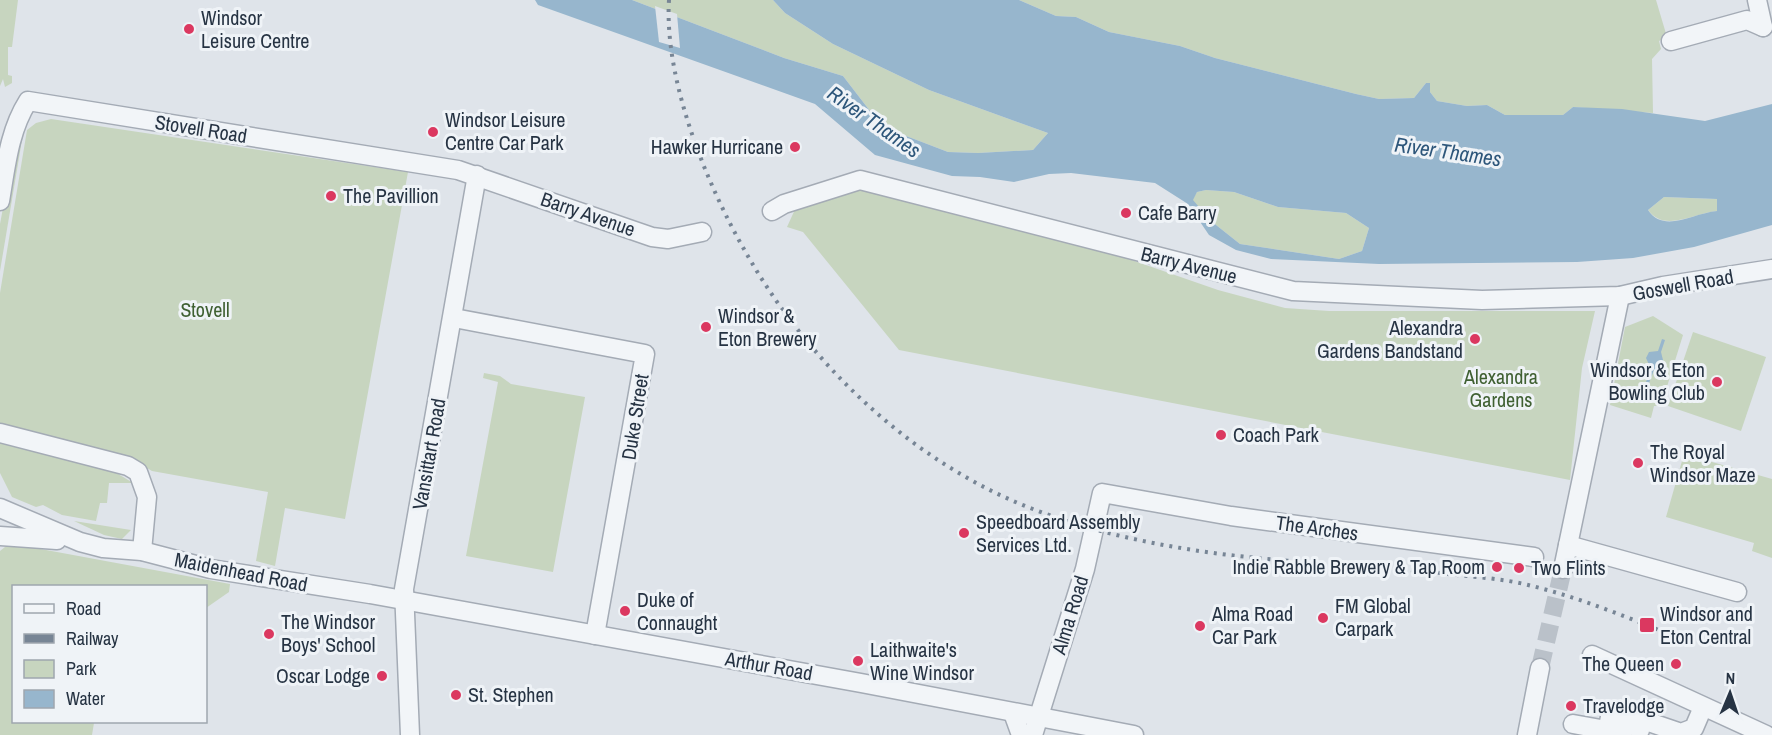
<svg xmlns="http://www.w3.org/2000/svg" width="1772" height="735" font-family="'Archivo Narrow',sans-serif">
	<rect width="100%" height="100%" fill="#dfe4ea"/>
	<!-- green -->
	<g fill="#c7d5bf">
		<polygon points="0,0 18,0 12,47 8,47 8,75 12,76 12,83 5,87 3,79 0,86"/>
		<polygon points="632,0 773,0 785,13 833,44 929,90 1048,133 1033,150 978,153 948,152 888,129 870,111 843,76 784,58"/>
		<polygon points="1019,0 1656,0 1667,37 1659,41 1661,49 1652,59 1653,113 1573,107 1563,115 1505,115 1487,105 1467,106 1437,101 1430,92 1430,84 1426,83 1414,98 1379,99 1356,94 1215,58 1180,46 1109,32 1076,17 1056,16"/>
		<polygon points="51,119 408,172 345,519 285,508 275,566 256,561 268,492 152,471 137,462 0,425 0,293 27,130 36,123"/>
		<polygon points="25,122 0,271 0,224 17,133"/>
		<polygon points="861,189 1071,239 1218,290 1285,308 1329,311 1595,311 1582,368 1570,480 899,350 803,232 787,227 797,205"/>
		<polygon points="1206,190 1234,192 1278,207 1346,213 1369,228 1362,251 1339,259 1240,244 1211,221 1192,200 1197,192"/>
		<path d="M1664,197l53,2 1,12c-25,2 -53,22 -70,-1z"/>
		<polygon points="1653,316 1683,335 1661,406 1654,406 1651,418 1610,405 1625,327"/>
		<polygon points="1693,332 1766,357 1741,431 1668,406"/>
		<polygon points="484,373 500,376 511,384 585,397 553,572 466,556 498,382 483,378"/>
		<polygon points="0,441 115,467 115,472 133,483 109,483 107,503 100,503 96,521 62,515 43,505 36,507 12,497 0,473"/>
		<polygon points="1684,454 1772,479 1772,558 1752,551 1754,543 1666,517"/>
		<polygon points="74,521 131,530 122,539 104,535"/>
		<polygon points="19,545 230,584 229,592 206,608 206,586 14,586 14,722 94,723 92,735 0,735 0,551 5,547"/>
	</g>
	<!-- water -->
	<g fill="#97b6cd" fill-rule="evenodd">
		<path d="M535,0h97l152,58 59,18 27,35 18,18 60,23 30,1 55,-3 15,-17 -119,-43 -96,-46 -48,-31 -12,-13h246l37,16 20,1 33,15 71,14 35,12 141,36 23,5 35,-1 12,-15h4v9l7,9 30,5 20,-1 18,10h58l10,-8 49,2 83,12 67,-17v121l-78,22 -61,11 -56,4 -198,2 -108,-5 -35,-9 -27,-15 -21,-31 -33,-21 -84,-10 -22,1 -35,8 -34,-5 -28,-1 -77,-21 -60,-51 -277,-99zM1206,190l28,2 44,15 68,6 23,15 -7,23 -23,8 -99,-15 -29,-23 -18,-21 4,-8zM1664,197l53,2v12c-24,2 -53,23 -69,-1z"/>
		<polygon points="1662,339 1665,340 1661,352 1664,364 1654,370 1649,383 1646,382 1651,369 1646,358 1649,352 1658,351"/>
	</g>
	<!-- pier -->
	<polygon fill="#dfe4ea" points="655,6 677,14 680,48 659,42"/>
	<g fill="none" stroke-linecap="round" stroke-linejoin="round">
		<!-- minor-tunnel -->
		<polyline stroke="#bac1c9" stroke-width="18" stroke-dasharray="18 9" stroke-linecap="butt" points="1540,668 1563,569"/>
		<defs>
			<g id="minor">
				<polyline points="1757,0 1763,27"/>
				<polyline points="1671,41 1747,20 1763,27"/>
				<path d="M0,201c6,-35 9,-70 28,-100l430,69 194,67 16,2 34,-7"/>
				<polyline points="772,211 784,204 860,180 1293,291 1482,300 1620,296 1663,286 1772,269"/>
				<polyline points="454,318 645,354 595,635"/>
				<polyline points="0,433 128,466 138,472 147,497 142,551"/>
				<polyline points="0,508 80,542 103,548 142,551 211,569 370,594 861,683 1134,735"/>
				<polyline points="0,536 57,540"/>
				<polyline points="1568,545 1737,592"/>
				<polyline points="1563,569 1620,296"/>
				<polyline points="1592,655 1766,735"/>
				<polyline points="1013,713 1021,735"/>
				<polyline points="1573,724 1623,733"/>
				<polyline points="1640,730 1635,726 1609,722 1610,717 1634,722 1640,719 1681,733 1694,728 1703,707"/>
				<polyline points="410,735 404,589 477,175"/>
				<polyline points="1033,735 1085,569 1102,493 1231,516 1534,557"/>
				<polyline points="1527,735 1540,668"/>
			</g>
		</defs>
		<!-- minor casing -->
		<use href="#minor" stroke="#a4abb5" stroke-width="21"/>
		<!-- minor -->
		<use href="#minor" stroke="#f2f5f8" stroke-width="18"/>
		<!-- rail -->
		<path stroke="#778595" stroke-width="4" stroke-dasharray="3 6" stroke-linecap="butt" d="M669,0c-5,79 37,183 76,251 59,105 155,200 266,249 68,30 145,46 218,55 70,8 141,11 211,18 30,4 63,5 92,13 49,12 97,32 144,51"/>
	</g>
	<!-- markers -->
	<g fill="#db3860" stroke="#eff3f7" stroke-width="2">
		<circle cx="189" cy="29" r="6"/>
		<circle cx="433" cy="132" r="6"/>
		<circle cx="795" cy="147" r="6"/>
		<circle cx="331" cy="196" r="6"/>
		<circle cx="1126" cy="213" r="6"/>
		<circle cx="706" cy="327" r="6"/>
		<circle cx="1475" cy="339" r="6"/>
		<circle cx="1717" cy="382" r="6"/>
		<circle cx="1221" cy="435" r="6"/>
		<circle cx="1638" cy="463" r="6"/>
		<circle cx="964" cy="533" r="6"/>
		<circle cx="1497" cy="567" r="6"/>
		<circle cx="1519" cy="568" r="6"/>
		<circle cx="625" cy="611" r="6"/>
		<circle cx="1323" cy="618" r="6"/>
		<rect x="1639" y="617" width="16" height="16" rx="3"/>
		<circle cx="1200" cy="626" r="6"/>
		<circle cx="269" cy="634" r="6"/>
		<circle cx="858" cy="661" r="6"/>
		<circle cx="1676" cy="664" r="6"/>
		<circle cx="382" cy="676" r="6"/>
		<circle cx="456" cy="695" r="6"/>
		<circle cx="1571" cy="706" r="6"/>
	</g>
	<g text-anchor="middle" stroke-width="6" stroke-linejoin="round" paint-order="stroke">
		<!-- poi labels -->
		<g font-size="20" fill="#263343" stroke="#eff3f7" text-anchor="start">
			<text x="201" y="25">Windsor<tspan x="201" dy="23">Leisure Centre</tspan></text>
			<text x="445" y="127">Windsor Leisure<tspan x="445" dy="23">Centre Car Park</tspan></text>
			<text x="783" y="154" text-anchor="end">Hawker Hurricane</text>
			<text x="343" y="203">The Pavillion</text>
			<text x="1138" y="220">Cafe Barry</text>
			<text x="718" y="323">Windsor &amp;<tspan x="718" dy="23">Eton Brewery</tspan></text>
			<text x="1463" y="335" text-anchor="end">Alexandra<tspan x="1463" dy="23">Gardens Bandstand</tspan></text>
			<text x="1705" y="377" text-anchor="end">Windsor &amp; Eton<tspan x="1705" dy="23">Bowling Club</tspan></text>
			<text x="1233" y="442">Coach Park</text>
			<text x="1650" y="459">The Royal<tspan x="1650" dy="23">Windsor Maze</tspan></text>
			<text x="976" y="529">Speedboard Assembly<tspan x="976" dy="23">Services Ltd.</tspan></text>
			<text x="1485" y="574" text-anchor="end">Indie Rabble Brewery &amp; Tap Room</text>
			<text x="1531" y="575">Two Flints</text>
			<text x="637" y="607">Duke of<tspan x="637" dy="23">Connaught</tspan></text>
			<text x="1335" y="613">FM Global<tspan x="1335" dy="23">Carpark</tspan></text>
			<text x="1212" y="621">Alma Road<tspan x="1212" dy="23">Car Park</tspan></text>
			<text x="1660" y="621">Windsor and<tspan x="1660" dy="23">Eton Central</tspan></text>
			<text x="281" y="629">The Windsor<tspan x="281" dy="23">Boys' School</tspan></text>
			<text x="870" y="657">Laithwaite's<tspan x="870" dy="23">Wine Windsor</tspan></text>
			<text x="1664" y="671" text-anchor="end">The Queen</text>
			<text x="370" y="683" text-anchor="end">Oscar Lodge</text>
			<text x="468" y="702">St. Stephen</text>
			<text x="1583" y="713">Travelodge</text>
		</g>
		<!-- street labels -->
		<g font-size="20" fill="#263343" stroke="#eff3f7">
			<text transform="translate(201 129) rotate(9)" y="7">Stovell Road</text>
			<text transform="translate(588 214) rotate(19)" y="7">Barry Avenue</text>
			<text transform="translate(1189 265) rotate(14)" y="7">Barry Avenue</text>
			<text transform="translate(1683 285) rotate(-10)" y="7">Goswell Road</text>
			<text transform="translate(635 417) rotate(-81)" y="7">Duke Street</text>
			<text transform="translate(429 454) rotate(-80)" y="7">Vansittart Road</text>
			<text transform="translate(1317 528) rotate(8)" y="7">The Arches</text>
			<text transform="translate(241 572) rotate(11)" y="7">Maidenhead Road</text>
			<text transform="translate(1070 615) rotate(-73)" y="7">Alma Road</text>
			<text transform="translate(769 666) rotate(10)" y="7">Arthur Road</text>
		</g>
		<!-- park labels -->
		<g font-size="20" fill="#3f6032" stroke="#eff3f7">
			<text x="205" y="317">Stovell</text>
			<text x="1501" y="384">Alexandra<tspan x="1501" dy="23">Gardens</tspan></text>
		</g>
		<!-- water labels -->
		<g font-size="21" font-style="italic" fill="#2d567a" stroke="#eff3f7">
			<text transform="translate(874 122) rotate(35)" y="7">River Thames</text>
			<text transform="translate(1448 152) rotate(8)" y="7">River Thames</text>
		</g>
	</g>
	<!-- legend -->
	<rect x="12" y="585" width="195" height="138" fill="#eff3f7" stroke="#9fa6af" stroke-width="1.5"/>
	<rect x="24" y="604" width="30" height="9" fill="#f2f5f8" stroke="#9fa6af" stroke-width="1.5"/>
	<text x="66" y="615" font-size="18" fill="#263343">Road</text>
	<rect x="24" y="634" width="30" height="9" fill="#778595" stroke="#9fa6af" stroke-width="1.5"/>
	<text x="66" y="645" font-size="18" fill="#263343">Railway</text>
	<rect x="24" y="660" width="30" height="18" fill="#c7d5bf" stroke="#9fa6af" stroke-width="1.5"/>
	<text x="66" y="675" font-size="18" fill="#263343">Park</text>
	<rect x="24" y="690" width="30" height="18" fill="#97b6cd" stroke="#9fa6af" stroke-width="1.5"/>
	<text x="66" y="705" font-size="18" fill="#263343">Water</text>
	<!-- north arrow -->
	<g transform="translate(1730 693) rotate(2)" stroke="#eff3f7" stroke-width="4.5" paint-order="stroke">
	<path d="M0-4.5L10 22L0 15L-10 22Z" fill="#263343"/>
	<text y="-9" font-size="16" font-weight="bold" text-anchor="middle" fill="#263343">N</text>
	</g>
</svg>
